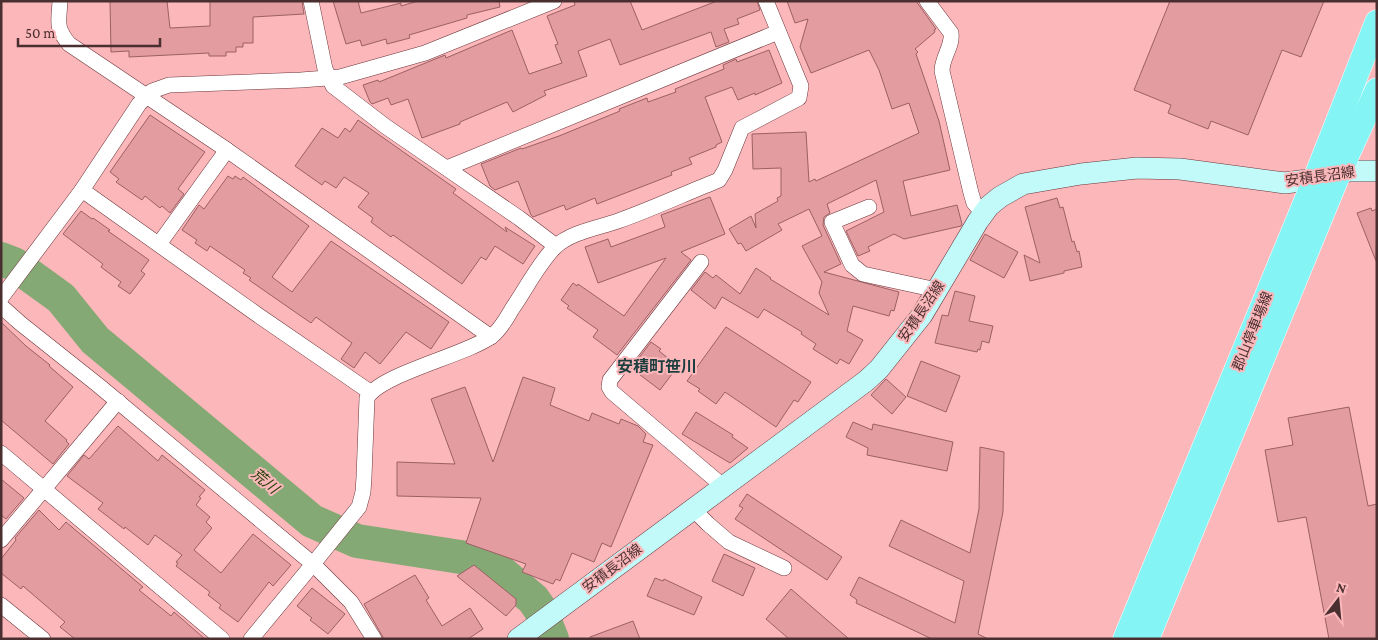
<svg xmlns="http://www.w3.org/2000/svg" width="1378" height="640" font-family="'Crimson Pro','Noto Sans JP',serif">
	<rect width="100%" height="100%" fill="#fbb7ba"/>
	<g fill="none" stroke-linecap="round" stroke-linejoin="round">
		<!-- river -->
		<polyline stroke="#85a974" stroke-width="34" points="1,259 14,264 61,298 95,340 312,521 357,541 467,558 491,564 533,599 540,609 552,639"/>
	</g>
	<!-- building -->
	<g fill="#e39ca0" stroke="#9c6064">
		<polygon points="110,1 167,1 170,28 210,26 210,1 302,1 304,14 253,17 253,43 243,43 243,47 236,47 236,52 226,52 226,56 209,56 209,53 129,57 129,51 111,52"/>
		<polygon points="333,1 358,1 361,13 401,3 401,6 418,1 499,1 500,7 467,15 467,18 409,35 410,38 387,44 386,39 362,46 360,40 346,44"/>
		<polygon points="574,1 630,1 642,30 717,1 757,1 760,10 737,19 739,24 724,29 729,42 716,47 711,32 620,65 610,39 578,51 587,76 544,91 546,95 513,112 507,102 460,122 460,124 422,138 408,99 391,105 388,98 372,104 370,102 363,85 378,80 379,82 445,55 446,58 512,30 529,74 562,63 555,45 558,44 547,16 575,5"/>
		<polygon points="787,1 916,1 936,29 934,30 935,32 915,49 918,52 916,54 939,121 950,170 903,181 911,216 957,205 962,224 961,226 904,239 894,234 868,247 870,251 858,256 846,231 884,212 876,180 827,204 830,213 824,217 823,225 841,264 824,272 899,292 894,311 891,310 889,316 853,306 847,331 863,340 849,364 840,359 837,364 813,349 816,344 801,334 802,332 764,309 758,318 722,297 715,309 691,290 705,272 713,278 716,275 740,294 756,268 771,278 770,279 775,282 829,315 819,293 822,282 802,246 822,236 809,209 778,224 782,230 746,251 741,243 738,244 729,229 751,216 756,228 755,214 778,201 777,198 781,196 781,168 753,169 752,134 806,132 809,182 815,179 816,181 919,133 909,103 892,109 879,70 869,50 811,73 800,47 808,19 795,23"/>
		<polygon points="1170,1 1324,1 1301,57 1282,50 1248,135 1211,121 1208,129 1168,113 1171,105 1134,90"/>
		<polygon points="769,50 782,83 755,95 755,93 738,100 732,87 705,97 722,142 716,145 716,147 689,158 692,164 671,172 672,175 597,204 595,198 566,210 564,205 533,217 531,215 518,181 495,190 490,186 481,164 521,148 522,149 559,136 620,111 619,109 647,98 648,102 676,92 675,89 724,69 723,65 736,59 737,62"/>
		<polygon points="150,115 205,152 178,189 184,194 170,213 162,206 160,208 145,196 142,200 116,182 119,179 110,172"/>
		<polygon points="358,120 456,189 453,193 507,232 505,227 535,246 523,264 495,246 486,260 481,257 462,284 393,235 391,237 371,222 373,218 358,207 369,193 344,177 336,188 325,181 322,185 295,166 322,128 338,138 345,128 350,132"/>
		<polygon points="228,176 233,179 235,176 241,180 243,177 309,226 272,277 292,292 331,241 449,322 431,349 406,332 380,364 365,352 354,368 341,359 352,343 316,317 311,323 249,280 251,278 243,273 245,270 210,246 207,251 195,243 197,240 182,230 199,205 204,209"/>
		<polygon points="710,197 725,234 681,252 691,260 617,355 593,337 598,330 567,308 569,306 561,300 573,283 577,286 578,284 624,316 666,258 598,283 585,247 608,239 611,247 665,227 661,215"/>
		<polygon points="1057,198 1060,208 1063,207 1072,242 1074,241 1077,252 1079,251 1082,267 1064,271 1064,273 1030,281 1024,255 1040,263 1025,207"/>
		<polygon points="1371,208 1372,211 1377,209 1376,261 1357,213"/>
		<polygon points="81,211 92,219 93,218 110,230 108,231 149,260 141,271 145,274 130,294 118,286 121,282 101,267 103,264 63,234"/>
		<polygon points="985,234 1018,252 1004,278 970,260"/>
		<polygon points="955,291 975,296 969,321 993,326 989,343 982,341 980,350 978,349 977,352 935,343 942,315 948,316"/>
		<polygon points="1,322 26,346 50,365 49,366 73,387 45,421 67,440 66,441 69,444 53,464 1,420"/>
		<polygon points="726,327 811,382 798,402 794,400 776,427 725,392 716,404 698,391 700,389 687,381"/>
		<polygon points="651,342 661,349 659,351 678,366 660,390 631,368"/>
		<polygon points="921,361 960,376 946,412 907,396"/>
		<polygon points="523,377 555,388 550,405 589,421 592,413 619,424 621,419 638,426 646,434 643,442 653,445 611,547 602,543 594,562 572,553 560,581 556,579 553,584 522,572 526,564 466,543 481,498 397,496 397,462 455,464 431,399 465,387 493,462"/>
		<polygon points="886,379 906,397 892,414 871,395"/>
		<polygon points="1349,407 1368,506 1377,504 1377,639 1329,639 1306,517 1278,522 1265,450 1293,445 1288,418"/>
		<polygon points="696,412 733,435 732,437 748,448 730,463 682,434"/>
		<polygon points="853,422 872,430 873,424 953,442 947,471 867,455 868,448 846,437"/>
		<polygon points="118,426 158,461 162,455 205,490 199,497 201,498 196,505 210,517 206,522 212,528 194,550 221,573 253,534 291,565 273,586 269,582 238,622 219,608 221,605 208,595 210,592 176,566 178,563 176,562 182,555 155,535 148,545 125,527 124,529 98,509 103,503 67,476 84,455 89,459"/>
		<polygon points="980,447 1004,452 1003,512 978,634 988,639 932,639 856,603 857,600 850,595 859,577 955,623 964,581 889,546 901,520 970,553 979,509"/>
		<polygon points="1,479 24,498 6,519 1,515"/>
		<polygon points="747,494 842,557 827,580 735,519 743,508 739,506"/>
		<polygon points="39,510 59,530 66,522 143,587 139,590 171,616 174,612 205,639 75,639 60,627 65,622 23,586 21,589 1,573 1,559 16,540 15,538"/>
		<polygon points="724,554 755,568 743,596 712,581"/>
		<polygon points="474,565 516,599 516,605 506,616 457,576"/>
		<polygon points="415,575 429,598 426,600 442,626 470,608 483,629 468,639 384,639 364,604"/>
		<polygon points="655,578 663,581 664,579 702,597 694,615 647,596"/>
		<polygon points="312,588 345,614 328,634 310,620 312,618 297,606"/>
		<polygon points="791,589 849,639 789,639 766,619"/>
		<polygon points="633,621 640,639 590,639 590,637"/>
	</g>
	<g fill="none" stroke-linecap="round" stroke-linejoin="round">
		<defs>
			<g id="minor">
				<path d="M60,1c-1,21 -5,26 9,43l158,106 264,187"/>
				<polyline points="311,1 325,69 333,86 385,126 519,218 556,246"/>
				<path d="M927,1l24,32c2,13 -9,24 -9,38l29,122 3,10 9,10"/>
				<polyline points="447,168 778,32"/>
				<polyline points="82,190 255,313 370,392"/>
				<polyline points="869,207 832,222 852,265 863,274 937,290"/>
				<polyline points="159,244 227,150"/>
				<polyline points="701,262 610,380 609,387 612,392 724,487"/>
				<polyline points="1,298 82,190 139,104 152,91 169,85 301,80 340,77 425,53 554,1"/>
				<polyline points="1,306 20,323 98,385 313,564 351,602 374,639"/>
				<polyline points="1,453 222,639"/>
				<polyline points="693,509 708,524 729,542 784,568"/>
				<polyline points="1,540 118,401"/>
				<polyline points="1,605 43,639"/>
				<path d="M251,639l62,-75 46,-57 4,-15 1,-15 3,-79c13,-24 99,-43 125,-62 9,-7 14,-17 20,-27 14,-20 26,-45 43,-62 16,-15 43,-19 63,-26 34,-12 68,-28 101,-41l6,-10 17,-42 57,-30 2,-12 -35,-85"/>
			</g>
			<polyline id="secondary" points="518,639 866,381 879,369 922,315 978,221 989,206 1000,197 1023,184 1081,174 1137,168 1180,169 1285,183 1315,179 1349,171 1377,171"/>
			<g id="primary">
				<polyline points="1125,639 1315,179 1377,22"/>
				<polyline points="1147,639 1339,173 1377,90"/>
			</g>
		</defs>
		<!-- minor casing -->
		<use href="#minor" stroke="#6d353a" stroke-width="16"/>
		<!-- secondary casing -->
		<use href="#secondary" stroke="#6d353a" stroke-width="22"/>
		<!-- primary casing -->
		<use href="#primary" stroke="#fff" stroke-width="25"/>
		<!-- minor -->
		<use href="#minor" stroke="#fff" stroke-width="15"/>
		<!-- secondary -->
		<use href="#secondary" stroke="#c2fafa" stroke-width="21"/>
		<!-- primary -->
		<use href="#primary" stroke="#85f4f5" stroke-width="24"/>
	</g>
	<g text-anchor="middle" stroke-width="4" stroke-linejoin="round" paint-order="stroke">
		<!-- street labels -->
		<g font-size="14" fill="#4a2f30" stroke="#fbb7ba">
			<text transform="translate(1320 176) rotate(-8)" y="5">安積長沼線</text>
			<text transform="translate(921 311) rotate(-56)" y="5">安積長沼線</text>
			<text transform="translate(1252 331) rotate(-68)" y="5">郡山停車場線</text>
			<text transform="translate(612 568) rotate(-37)" y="5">安積長沼線</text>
		</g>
		<!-- water labels -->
		<g font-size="15" font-style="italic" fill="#1b3d02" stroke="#fbb7ba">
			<text transform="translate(265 481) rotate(40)" y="5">荒川</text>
		</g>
		<!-- quarter labels -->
		<g font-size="16" font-weight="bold" fill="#1c3e3e" stroke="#fbb7ba">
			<text x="657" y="372">安積町笹川</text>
		</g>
	</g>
	<!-- border -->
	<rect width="1378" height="640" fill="none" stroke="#4a2f30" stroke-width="5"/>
	<!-- north arrow -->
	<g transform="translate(1338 600) rotate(16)" stroke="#fbb7ba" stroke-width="4" paint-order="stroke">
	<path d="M0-4L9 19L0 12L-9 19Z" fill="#4a2f30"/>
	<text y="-8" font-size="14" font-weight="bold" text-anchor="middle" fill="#4a2f30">N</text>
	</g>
	<!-- scale -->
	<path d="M18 38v8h142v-8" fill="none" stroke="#4a2f30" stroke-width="2.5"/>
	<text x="25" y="38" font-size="15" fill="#4a2f30" stroke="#fbb7ba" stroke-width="4" paint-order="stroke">50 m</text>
</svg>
